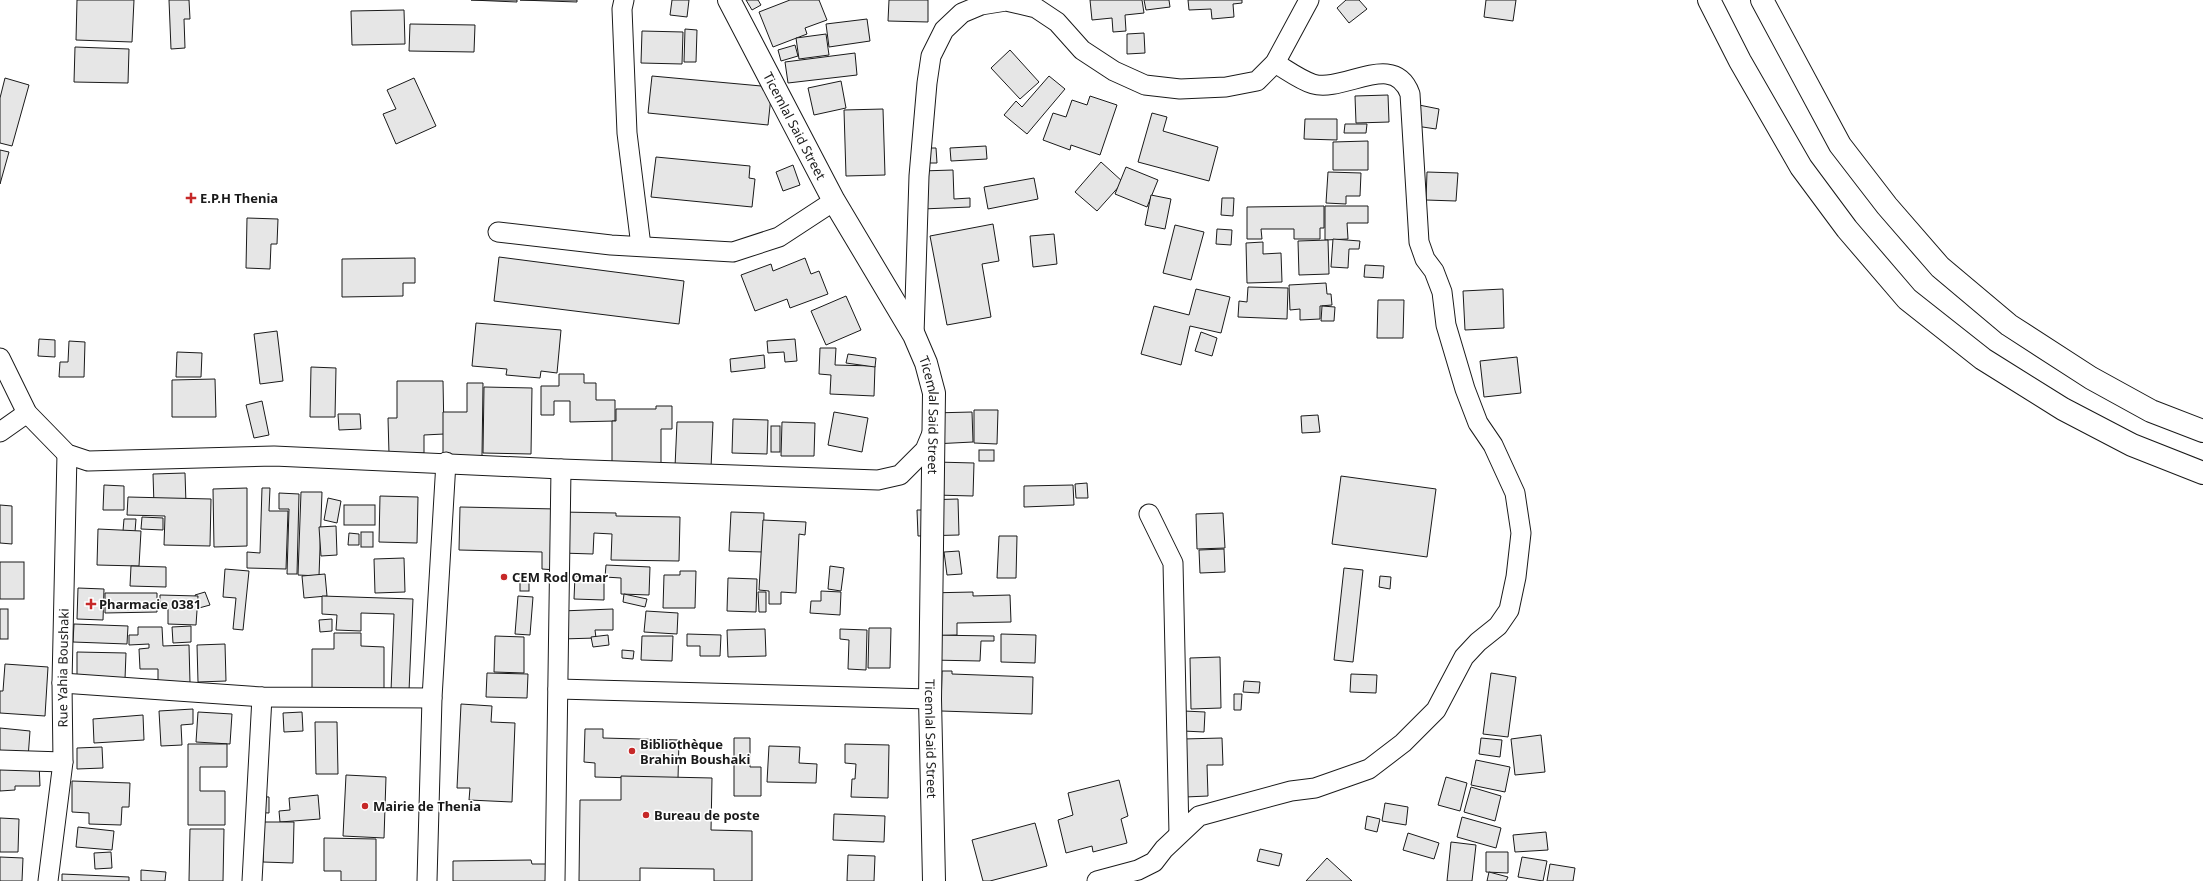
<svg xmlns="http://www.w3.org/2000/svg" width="2203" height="881" font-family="'Noto Sans',sans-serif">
	<rect width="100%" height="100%" fill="#fff"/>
	<!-- building -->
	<g fill="#e6e6e6" stroke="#1a1a1a">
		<polygon points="77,0 134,0 132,42 76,40"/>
		<polygon points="169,0 189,0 190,19 184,19 185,48 171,49"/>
		<polygon points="471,0 517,0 517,2"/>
		<polygon points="520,0 577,0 577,2"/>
		<polygon points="672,0 689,0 687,17 670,15"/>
		<polygon points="746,0 758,0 761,5 752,10"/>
		<polygon points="790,0 819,0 827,20 805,28 807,34 773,47 759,12"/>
		<polygon points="889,0 928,0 928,22 888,21"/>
		<polygon points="1090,0 1142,0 1144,13 1125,15 1126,31 1113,32 1112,18 1092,20"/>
		<polygon points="1144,0 1169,0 1170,7 1146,10"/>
		<polygon points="1188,0 1242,0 1242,3 1233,4 1234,17 1212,19 1211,9 1189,10"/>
		<polygon points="1346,0 1359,0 1367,9 1349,23 1337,8"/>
		<polygon points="1486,0 1516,0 1513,21 1484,17"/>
		<polygon points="404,10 405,44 352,45 351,11"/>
		<polygon points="867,19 870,41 829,47 826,24"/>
		<polygon points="410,24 475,25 474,52 409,51"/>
		<polygon points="685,29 697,30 696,62 684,62"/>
		<polygon points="642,31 683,32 682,64 641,63"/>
		<polygon points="1144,33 1145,53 1127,54 1127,34"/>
		<polygon points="826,34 829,55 799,59 796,38"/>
		<polygon points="795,45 798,56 781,61 778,50"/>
		<polygon points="75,47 129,49 128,83 74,82"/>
		<polygon points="1010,50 1039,82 1020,99 991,68"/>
		<polygon points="855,53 857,75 788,83 785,62"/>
		<polygon points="652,76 772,87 768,125 648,113"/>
		<polygon points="1049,76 1065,89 1027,134 1004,115 1016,101 1022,107"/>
		<polygon points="5,78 29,85 12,146 0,143 0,98"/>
		<polygon points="414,78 436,126 396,144 383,114 396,109 387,90"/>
		<polygon points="841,81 846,108 814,115 808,88"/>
		<polygon points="1388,95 1389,122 1356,123 1355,96"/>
		<polygon points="1090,96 1117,105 1100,155 1071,145 1070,150 1043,140 1053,113 1066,117 1072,100 1087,105"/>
		<polygon points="1419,105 1439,109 1436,129 1416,126"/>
		<polygon points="883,109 885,175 846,176 844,110"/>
		<polygon points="1152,113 1167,117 1163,131 1218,147 1209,181 1138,162"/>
		<polygon points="1305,119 1337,119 1337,140 1304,139"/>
		<polygon points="1345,124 1367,124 1366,133 1344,133"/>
		<polygon points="1368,141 1368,170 1333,170 1333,142"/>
		<polygon points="986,146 987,159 951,161 950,148"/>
		<polygon points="926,148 936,148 937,163 918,163"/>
		<polygon points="0,150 9,152 0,184"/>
		<polygon points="656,157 750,166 749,178 755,179 752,207 651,197"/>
		<polygon points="1101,162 1123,182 1097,211 1075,192"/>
		<polygon points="793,165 800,185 783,191 776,172"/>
		<polygon points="1126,167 1158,180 1147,207 1115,194"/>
		<polygon points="953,170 954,199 970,198 970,207 922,209 921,171"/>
		<polygon points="1328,172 1361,173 1360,196 1346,196 1346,204 1326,203"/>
		<polygon points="1427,172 1458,173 1456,201 1426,200"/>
		<polygon points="1034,178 1038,199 988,209 984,187"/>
		<polygon points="1151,195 1171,199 1165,229 1145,225"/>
		<polygon points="1222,198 1234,198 1233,216 1221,215"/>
		<polygon points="1324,206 1324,228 1320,228 1320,239 1294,239 1294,229 1261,229 1262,239 1247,239 1247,207"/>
		<polygon points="1325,206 1368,206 1368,223 1347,223 1348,239 1325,240"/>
		<polygon points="247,218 278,219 277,244 271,244 270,269 246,268"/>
		<polygon points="993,224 999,261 982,264 991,317 947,325 930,236"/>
		<polygon points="1175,225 1204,232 1191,280 1163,273"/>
		<polygon points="1217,229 1232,230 1231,245 1216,244"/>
		<polygon points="1054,234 1057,264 1033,267 1030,236"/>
		<polygon points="1333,239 1360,241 1359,249 1349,249 1348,268 1331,267"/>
		<polygon points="1328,240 1329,274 1299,275 1298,241"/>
		<polygon points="1263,242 1263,254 1281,253 1282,282 1247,283 1246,243"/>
		<polygon points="499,257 684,281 679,324 494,301"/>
		<polygon points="415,258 415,283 403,283 403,296 342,297 342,259"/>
		<polygon points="805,258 811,274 819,271 828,294 790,308 787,299 755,311 741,275 771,264 773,271"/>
		<polygon points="1365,265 1384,266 1383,278 1364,277"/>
		<polygon points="1326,283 1327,294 1331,294 1332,305 1320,306 1320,319 1300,320 1300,309 1290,310 1289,285"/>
		<polygon points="1248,287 1288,288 1287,319 1238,317 1239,301 1247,302"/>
		<polygon points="1196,289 1230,297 1221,333 1190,326 1181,365 1141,354 1154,306 1189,315"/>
		<polygon points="1503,289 1504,328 1465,330 1463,291"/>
		<polygon points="846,296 861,330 826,345 811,311"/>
		<polygon points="1378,300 1404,300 1403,338 1377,338"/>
		<polygon points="1322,306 1335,307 1334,321 1321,321"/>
		<polygon points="476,323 561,330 557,373 541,371 540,378 506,375 507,369 472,366"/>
		<polygon points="277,331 283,381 260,384 254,334"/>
		<polygon points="1201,332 1217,338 1212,356 1195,351"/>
		<polygon points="39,339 55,340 55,357 38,356"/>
		<polygon points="795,339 797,361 785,362 784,352 768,353 767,341"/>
		<polygon points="69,341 85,342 84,377 59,377 60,362 68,362"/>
		<polygon points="820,348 836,348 835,365 875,366 874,396 830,394 831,375 819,374"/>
		<polygon points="177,352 202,353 201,377 176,377"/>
		<polygon points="848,354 876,358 875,367 846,363"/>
		<polygon points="764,355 765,368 731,372 730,359"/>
		<polygon points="1517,357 1521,393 1484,397 1480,361"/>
		<polygon points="311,367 336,368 335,417 310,417"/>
		<polygon points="559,374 584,374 584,383 596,383 596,400 615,400 615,421 570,422 570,401 554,401 554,415 541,415 541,386 559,386"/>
		<polygon points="215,379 216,417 172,417 172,380"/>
		<polygon points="397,381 443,381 444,434 424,435 424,453 389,454 388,418 397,418"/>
		<polygon points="467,383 483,383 482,456 443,455 443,412 467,412"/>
		<polygon points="484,387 532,388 531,454 483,453"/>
		<polygon points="262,401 269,435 254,438 246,405"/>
		<polygon points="656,406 672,406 672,429 661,429 661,464 612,464 612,421 616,421 616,409 656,409"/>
		<polygon points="974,410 998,410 997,444 974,443"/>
		<polygon points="834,412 868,418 862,452 828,445"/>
		<polygon points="972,412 973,442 933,444 932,413"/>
		<polygon points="338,414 360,414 361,429 339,430"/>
		<polygon points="1318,415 1320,432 1302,433 1301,416"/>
		<polygon points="733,419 768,420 767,454 732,453"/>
		<polygon points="677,422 713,422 711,468 675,467"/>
		<polygon points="782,422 815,423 814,456 781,456"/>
		<rect x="771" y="426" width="9" height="26"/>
		<rect x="979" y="450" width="15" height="11"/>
		<polygon points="936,462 974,463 973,496 935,495"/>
		<polygon points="185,473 186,504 154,505 153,474"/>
		<polygon points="1341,476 1436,489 1427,557 1332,544"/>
		<polygon points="1087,483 1088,498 1076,498 1075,484"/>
		<polygon points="104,485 124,486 124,510 103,510"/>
		<polygon points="1073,485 1074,505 1024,507 1024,486"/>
		<polygon points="247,488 247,546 214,547 213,489"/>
		<polygon points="262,488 270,488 269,511 288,511 286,569 247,568 247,552 260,553"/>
		<polygon points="301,492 322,492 319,576 298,575"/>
		<polygon points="279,493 299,494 297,574 287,574 289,509 279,509"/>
		<polygon points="380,496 418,497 417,543 379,542"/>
		<polygon points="128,497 211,499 210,546 164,545 165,516 127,515"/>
		<polygon points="328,498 341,501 337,523 324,520"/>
		<polygon points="958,499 959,535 918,536 917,510 923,510 923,500"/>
		<polygon points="0,505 12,506 12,544 0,543"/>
		<rect x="344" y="505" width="31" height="20"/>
		<polygon points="460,507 557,509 556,570 542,569 542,552 459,550"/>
		<polygon points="561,512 616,513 616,516 680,517 679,561 611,560 612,534 594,533 593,554 561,553"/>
		<polygon points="731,512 764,513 763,552 729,551"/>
		<polygon points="1223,513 1225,548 1197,549 1196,514"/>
		<polygon points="142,517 163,518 163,530 141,529"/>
		<polygon points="124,519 136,519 135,532 123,531"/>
		<polygon points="763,520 806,522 805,535 799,534 796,593 781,592 781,604 769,604 769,591 759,590"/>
		<polygon points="336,526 337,555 321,556 319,527"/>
		<polygon points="98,529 141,531 139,566 97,565"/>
		<rect x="361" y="532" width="12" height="15"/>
		<polygon points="349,533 359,534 359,545 348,545"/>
		<polygon points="999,536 1017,536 1016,578 997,578"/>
		<polygon points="1224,549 1225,572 1200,573 1199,550"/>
		<polygon points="959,551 962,574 947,575 944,552"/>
		<polygon points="404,558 405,592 375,593 374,559"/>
		<rect x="0" y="562" width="24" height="37"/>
		<polygon points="606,565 650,567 649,595 621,594 621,578 605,577"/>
		<polygon points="131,566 166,567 166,587 130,586"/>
		<polygon points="830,566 844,568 841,591 828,589"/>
		<polygon points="1344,568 1363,570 1353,662 1334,660"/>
		<polygon points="225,569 249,571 243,630 233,629 236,598 223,597"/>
		<polygon points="680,571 696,571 695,608 663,608 664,575 680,575"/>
		<polygon points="325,574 327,596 304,598 302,576"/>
		<polygon points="575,576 604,577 604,600 574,599"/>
		<polygon points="1380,576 1391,577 1390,589 1379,587"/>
		<rect x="520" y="578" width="9" height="13"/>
		<polygon points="728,578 757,579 756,612 727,611"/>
		<polygon points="78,588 104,589 103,620 77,619"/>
		<polygon points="821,591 841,592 840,615 810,613 811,601 821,601"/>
		<polygon points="205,592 210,605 199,608 195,595"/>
		<polygon points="758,592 766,592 766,612 759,612"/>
		<polygon points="973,592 973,596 1010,595 1011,622 957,623 957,635 927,636 926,593"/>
		<polygon points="105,593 157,593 157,612 105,613"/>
		<polygon points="624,594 647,599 645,607 623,602"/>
		<polygon points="160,595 198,596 196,625 168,624 168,609 160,608"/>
		<polygon points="322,596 413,599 409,691 391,691 394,614 361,613 361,631 336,630 337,615 322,614"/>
		<polygon points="518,596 533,597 530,635 515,634"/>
		<rect x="0" y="609" width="8" height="30"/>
		<polygon points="613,609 613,630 595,630 596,638 561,639 561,611"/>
		<polygon points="646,611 678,613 677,634 644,632"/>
		<polygon points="332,619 332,631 320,632 319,620"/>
		<polygon points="74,624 128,626 127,644 73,642"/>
		<polygon points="191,626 191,642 173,643 172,627"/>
		<polygon points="138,627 162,627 163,646 189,645 190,683 158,684 158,669 140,669 139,649 149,648 149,644 129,645 129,635 138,635"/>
		<polygon points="869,628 891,628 890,668 868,668"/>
		<polygon points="765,629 766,656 728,657 727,630"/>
		<polygon points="840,629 867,630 866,670 848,669 849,640 840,639"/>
		<polygon points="334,633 361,633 361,646 384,647 384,693 312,692 312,649 334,649"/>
		<polygon points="687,634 721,635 720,656 700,656 700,646 687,646"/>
		<polygon points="1001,634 1036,635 1035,663 1001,662"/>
		<polygon points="608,635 609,645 593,647 591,637"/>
		<polygon points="931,635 994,636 994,641 981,641 980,661 931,660"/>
		<polygon points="495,636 524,637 524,673 494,672"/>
		<polygon points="642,636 673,636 672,661 641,660"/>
		<polygon points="225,644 226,681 198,682 197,645"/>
		<polygon points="622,650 634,651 633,659 622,658"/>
		<polygon points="77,652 126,653 125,679 77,678"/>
		<polygon points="1220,657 1221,708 1191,709 1190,658"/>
		<polygon points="5,664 48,667 45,716 0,713 0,691 3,691"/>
		<polygon points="942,671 952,671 952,674 1033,677 1032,714 941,711"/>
		<polygon points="487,673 528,674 527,698 486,697"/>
		<polygon points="1491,673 1516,677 1508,737 1483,734"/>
		<polygon points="1351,674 1377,675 1376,693 1350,692"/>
		<polygon points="1244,681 1260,682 1259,693 1243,692"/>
		<polygon points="1234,694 1242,694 1241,710 1234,710"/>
		<polygon points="461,704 492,706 491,722 515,723 512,802 469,800 470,788 457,788"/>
		<polygon points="193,709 193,724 181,725 182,745 161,746 159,711"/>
		<polygon points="1184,711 1205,712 1204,732 1183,731"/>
		<polygon points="198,712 232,714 230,744 196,742"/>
		<polygon points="302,712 303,731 284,732 283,713"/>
		<polygon points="143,715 144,740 94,743 93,719"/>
		<polygon points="315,722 337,722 338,774 316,774"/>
		<polygon points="0,728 30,731 28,758 0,756"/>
		<polygon points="585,729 603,729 603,738 679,740 678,779 595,777 595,763 584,762"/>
		<polygon points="1541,735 1545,772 1515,775 1511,739"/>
		<polygon points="734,738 750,738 750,767 761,767 761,796 734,796"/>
		<polygon points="1222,738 1223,765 1207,765 1208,796 1185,797 1183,739"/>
		<polygon points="1481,738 1502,740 1500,757 1479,754"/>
		<polygon points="188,744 227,744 227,767 200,767 200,791 225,791 225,825 188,825"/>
		<polygon points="845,744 889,745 888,798 851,797 852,779 855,779 856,764 845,763"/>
		<polygon points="769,746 800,747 799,763 817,764 816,783 767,782"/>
		<polygon points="102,747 103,768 77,769 77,748"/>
		<polygon points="1476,760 1510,767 1505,792 1471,785"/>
		<polygon points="39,763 40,786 15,786 15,790 0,791 0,764"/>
		<polygon points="346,775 386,777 384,838 343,836"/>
		<polygon points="621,776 712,778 711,830 752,831 752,881 714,881 714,869 640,868 640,881 579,881 580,800 621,800"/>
		<polygon points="1446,777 1467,783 1460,811 1438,805"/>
		<polygon points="1119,780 1128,816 1121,819 1127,843 1093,852 1092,846 1066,853 1058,820 1073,815 1068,793"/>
		<polygon points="72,781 130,783 129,807 122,807 121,825 89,824 89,813 72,812"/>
		<polygon points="1471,787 1501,796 1495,821 1464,812"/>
		<polygon points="318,795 320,819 280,822 279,811 290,810 289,798"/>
		<polygon points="250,796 269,797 269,813 249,812"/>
		<polygon points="1385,803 1408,807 1406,825 1382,821"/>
		<polygon points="834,814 885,816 884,842 833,840"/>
		<polygon points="1367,816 1380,819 1377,832 1365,829"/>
		<polygon points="1462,817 1501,828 1496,848 1457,837"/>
		<polygon points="0,818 19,819 18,852 0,852"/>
		<polygon points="264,822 294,822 293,863 263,862"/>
		<polygon points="1035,823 1047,866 990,881 983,881 972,840"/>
		<polygon points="78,827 114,831 112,850 76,847"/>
		<polygon points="190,829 224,829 223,881 189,881"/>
		<polygon points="1546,832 1548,850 1515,852 1513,835"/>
		<polygon points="1408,833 1439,843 1434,859 1403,850"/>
		<polygon points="324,838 376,839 376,881 341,881 341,871 324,871"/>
		<polygon points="1451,842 1476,845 1472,881 1447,881"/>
		<polygon points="1260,849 1282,854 1279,866 1257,861"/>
		<polygon points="111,852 112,868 95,869 94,853"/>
		<polygon points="1486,852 1508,852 1508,873 1486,872"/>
		<polygon points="848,855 875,856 874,881 847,881"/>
		<polygon points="0,857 23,858 22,881 0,881"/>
		<polygon points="1522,857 1547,861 1543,881 1518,877"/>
		<polygon points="1327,858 1352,881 1306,881"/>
		<polygon points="531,860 532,864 546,864 546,881 453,881 453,861"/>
		<polygon points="1550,864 1575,868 1573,881 1547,881"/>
		<polygon points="141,870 166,872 165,881 141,881"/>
		<polygon points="1489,872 1508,877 1506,881 1487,881"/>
		<polygon points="62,874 129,877 129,881 62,881"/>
	</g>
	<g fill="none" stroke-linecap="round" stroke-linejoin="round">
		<defs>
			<g id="street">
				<polyline points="624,0 622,9 627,133 641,246"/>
				<polyline points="498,232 611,245 733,252 779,237 834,201"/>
				<polyline points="914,335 919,176 927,83 931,56 944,30 962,13 981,5 1006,1 1036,8 1057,22 1082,50 1114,71 1145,85 1180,89 1226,87 1257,81 1275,63 1309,0"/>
				<polyline points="0,358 27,413 67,454 88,461 274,456 561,469 878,480 900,475 925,450 933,431"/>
				<polyline points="0,432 27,413"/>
				<polyline points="1149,514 1173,563 1179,834"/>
				<polyline points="62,683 262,697 432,698"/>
				<polyline points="558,689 930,699"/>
				<polyline points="0,760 63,762"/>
				<path id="s1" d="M48,881l15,-119 -1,-79 5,-229"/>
				<polyline points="252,881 262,697"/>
				<polyline points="427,881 432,698 446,462"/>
				<polyline points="555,881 561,469"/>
				<path d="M1097,881l41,-11 16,-8 10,-13 35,-33 92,-25 24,-3 54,-19 34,-26 33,-33 28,-53 14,-15 20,-16 11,-16 7,-33 5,-44 -6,-40 -22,-48 -15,-22 -13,-34 -19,-64 -4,-33 -8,-21 -9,-12 -6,-17 -9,-148c-16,-44 -66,-1 -97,-10 -13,-4 -26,-14 -38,-21"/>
			</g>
			<g id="secondary">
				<path id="s2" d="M729,0l105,201 80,134 12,28 8,30 -4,306 4,182"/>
			</g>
			<g id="highway">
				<polyline points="1709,0 1740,61 1801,167 1847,229 1907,299 1983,359 2063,409 2132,445 2203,473"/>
				<polyline points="1762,0 1840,145 1887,206 1940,267 2009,325 2091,378 2151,411 2203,431"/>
			</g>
		</defs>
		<!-- street casing -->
		<use href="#street" stroke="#1a1a1a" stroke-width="21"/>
		<!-- secondary casing -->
		<use href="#secondary" stroke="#1a1a1a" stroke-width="24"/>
		<!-- highway casing -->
		<use href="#highway" stroke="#1a1a1a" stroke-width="24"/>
		<!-- street -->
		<use href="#street" stroke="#fff" stroke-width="19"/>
		<!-- secondary -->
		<use href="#secondary" stroke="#fff" stroke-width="22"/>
		<!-- highway -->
		<use href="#highway" stroke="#fff" stroke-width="22"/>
	</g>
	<!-- markers -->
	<g fill="#c62828" stroke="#fff" stroke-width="1.5">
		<path d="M189 192h4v4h4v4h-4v4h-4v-4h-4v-4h4z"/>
		<circle cx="504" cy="577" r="4"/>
		<path d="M89 598h4v4h4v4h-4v4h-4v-4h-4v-4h4z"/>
		<circle cx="632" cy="751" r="4"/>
		<circle cx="365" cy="806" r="4"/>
		<circle cx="646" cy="815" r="4"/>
	</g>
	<g text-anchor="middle" stroke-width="3" stroke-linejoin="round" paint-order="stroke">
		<!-- street labels -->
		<g font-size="13" fill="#1a1a1a" stroke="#fff">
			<text dy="5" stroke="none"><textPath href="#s2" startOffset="142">Ticemlal Said Street</textPath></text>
			<text dy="5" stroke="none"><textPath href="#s2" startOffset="466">Ticemlal Said Street</textPath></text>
			<text dy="5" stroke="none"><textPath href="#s1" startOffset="214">Rue Yahia Boushaki</textPath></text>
			<text dy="5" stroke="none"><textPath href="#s2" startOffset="790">Ticemlal Said Street</textPath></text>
		</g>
		<!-- poi labels -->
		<g font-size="13" font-weight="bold" fill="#1a1a1a" stroke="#fff" text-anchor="start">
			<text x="200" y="203">E.P.H Thenia</text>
			<text x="512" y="582">CEM Rod Omar</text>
			<text x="99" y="609">Pharmacie 0381</text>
			<text x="640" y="749">Bibliothèque<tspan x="640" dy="15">Brahim Boushaki</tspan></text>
			<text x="373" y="811">Mairie de Thenia</text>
			<text x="654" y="820">Bureau de poste</text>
		</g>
	</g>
</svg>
